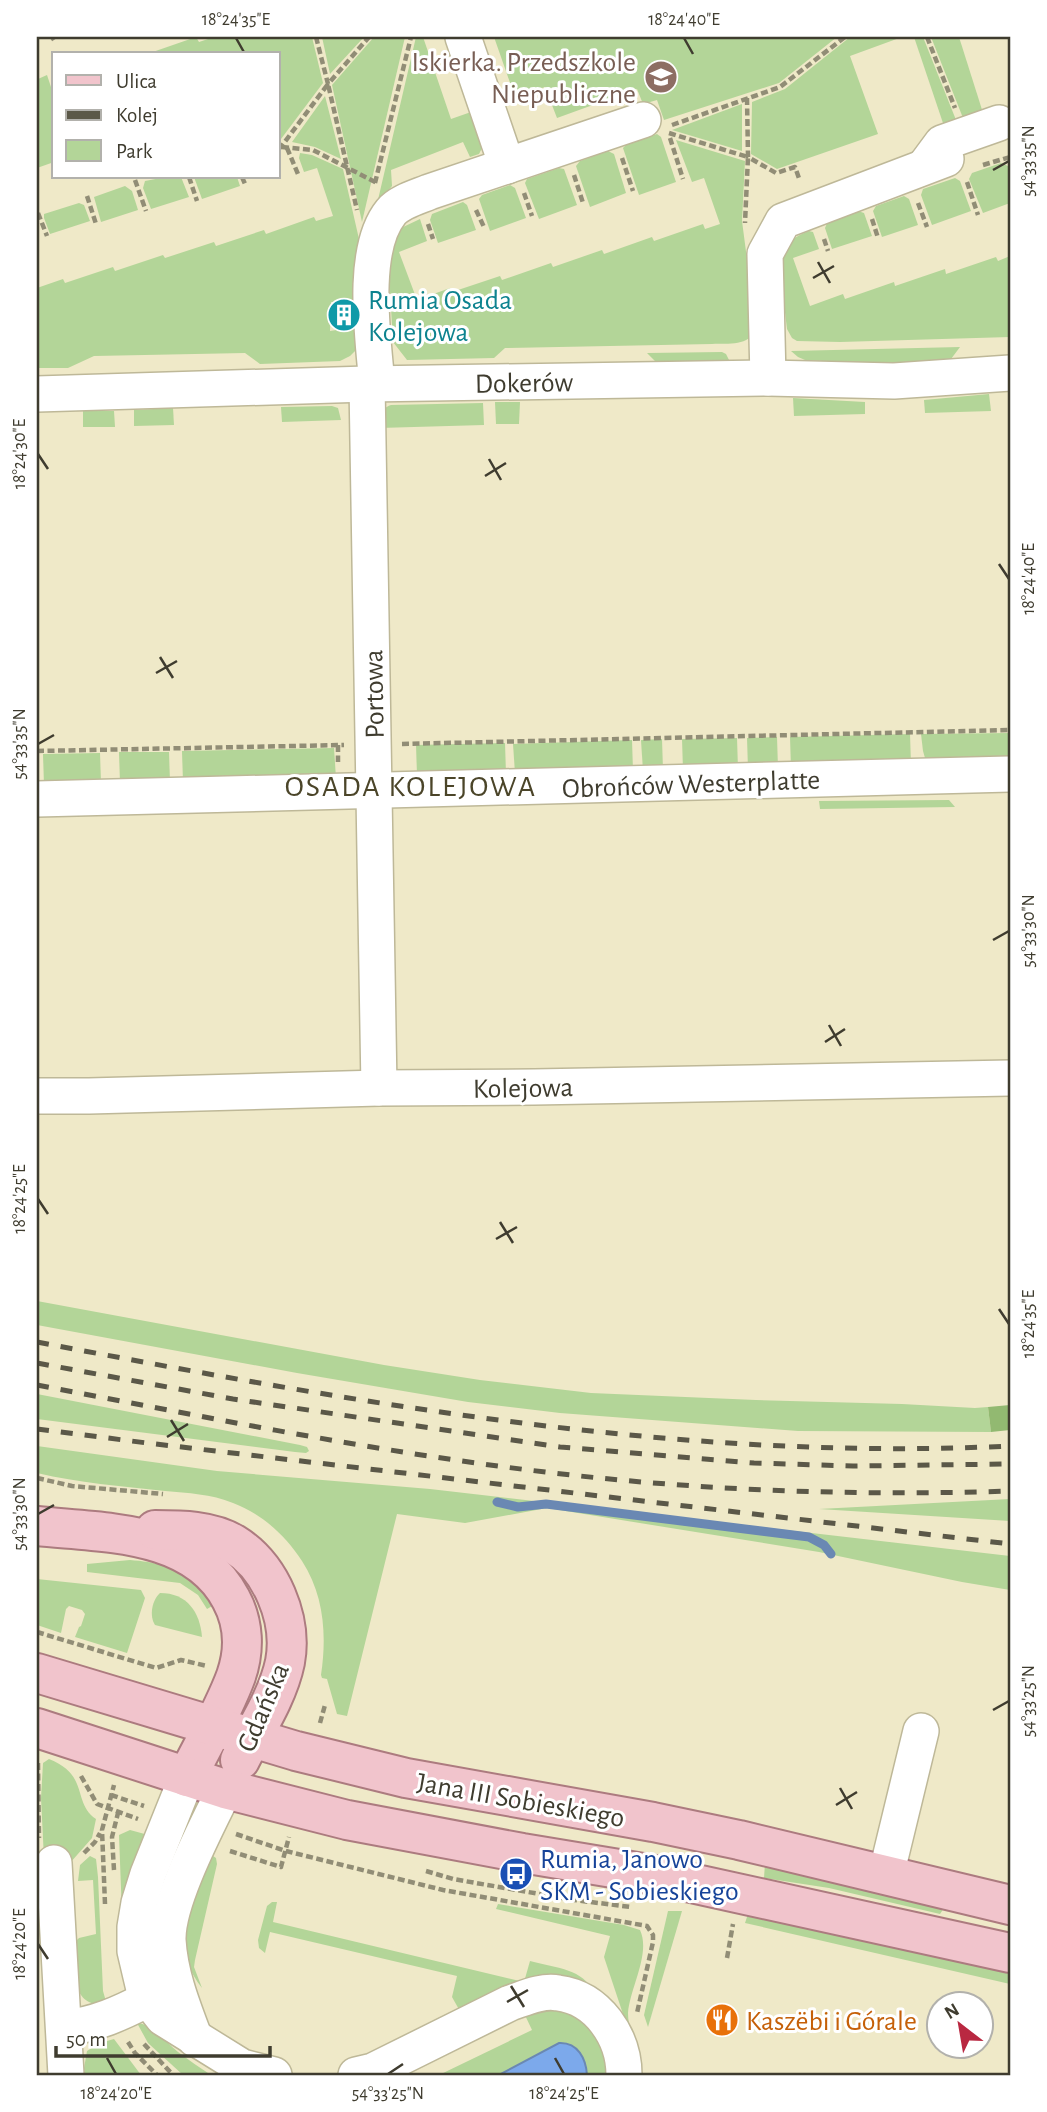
<svg xmlns="http://www.w3.org/2000/svg" width="1047" height="2112" font-family="'Alegreya Sans',sans-serif">
	<rect width="100%" height="100%" fill="#efe9c8"/>
	<!-- green -->
	<g fill="#b3d598">
		<polygon points="196,37 199,42 214,37 312,37 323,83 278,143 278,54 147,54"/>
		<polygon points="322,37 364,37 330,74"/>
		<polygon points="374,37 405,37 362,222 332,85"/>
		<polygon points="416,37 423,37 451,119 471,112 484,144 479,154 470,157 463,142 391,170 392,186 377,204"/>
		<polygon points="494,37 837,37 779,83 664,120 657,100 643,104 637,89 557,118 545,87 515,97"/>
		<polygon points="850,37 902,37 850,56 878,134 777,169 751,154 752,102 785,89"/>
		<polygon points="914,37 923,37 958,125 945,129"/>
		<polygon points="931,37 959,37 984,116 965,123"/>
		<polygon points="47,75 54,96 54,162 37,168 37,76 38,79"/>
		<polygon points="325,96 341,159 315,147 292,142"/>
		<polygon points="742,104 742,151 672,130"/>
		<polygon points="657,134 661,137 676,182 639,195 623,148 626,145"/>
		<path d="M676,140l69,21 -3,60 14,107c-7,19 -27,15 -44,16l-207,4 -11,10 -87,2 -14,-18 -5,-84 13,-30 19,-9 7,22 -28,11 18,48 33,-12 2,4 48,-16 2,4 49,-17 2,4 49,-17 2,4 48,-17 2,4 49,-17 2,5 15,-5 -16,-46 -12,4z"/>
		<polygon points="608,151 614,154 626,193 590,207 576,166 580,161"/>
		<polygon points="300,153 312,155 343,169 359,239 359,303 331,302 330,331 356,327 359,347 350,356 340,361 260,364 245,353 94,356 68,368 37,368 37,288 63,279 65,283 113,267 115,271 163,255 165,258 214,242 216,246 264,230 266,234 314,217 316,221 333,216 317,168 304,172 299,158"/>
		<polygon points="1001,163 1008,166 1010,174 1010,203 983,213 969,179 972,173"/>
		<polygon points="559,168 564,169 577,205 539,219 525,183 527,179"/>
		<polygon points="166,177 181,177 189,197 151,209 143,188 145,181"/>
		<polygon points="194,177 237,177 240,186 202,199"/>
		<polygon points="955,178 960,181 971,211 932,225 921,195 923,189"/>
		<polygon points="510,185 515,188 526,218 490,231 479,199 482,195"/>
		<polygon points="125,186 132,191 138,210 101,222 94,197"/>
		<polygon points="904,196 909,199 918,225 882,237 873,211 876,206"/>
		<polygon points="463,202 467,205 476,230 438,243 430,220 432,214"/>
		<polygon points="79,203 84,205 90,221 50,234 44,218 44,214"/>
		<polygon points="858,211 864,213 872,236 832,249 825,228 828,221"/>
		<path d="M809,231l4,1 6,17 -26,9 17,48 33,-12 2,5 49,-17 1,4 50,-17 1,5 50,-17 2,4 12,-5v81l-170,5 -43,-1 -5,-3 -5,-9 -9,-74c8,-12 17,-19 31,-24z"/>
		<polygon points="960,347 951,359 893,365 805,360 798,357 791,351"/>
		<polygon points="722,352 726,354 730,362 725,360 656,362 647,353"/>
		<polygon points="989,394 991,411 925,413 924,400"/>
		<polygon points="793,398 865,402 865,414 794,416"/>
		<polygon points="495,402 520,402 519,424 496,424"/>
		<path d="M483,403l1,22 -105,3c1,-11 0,-19 12,-23z"/>
		<polygon points="332,406 338,408 341,420 282,422 281,407"/>
		<polygon points="173,408 174,425 134,426 134,410"/>
		<polygon points="83,411 114,411 115,427 83,427"/>
		<polygon points="1010,733 1010,763 927,765 923,751 921,734"/>
		<polygon points="910,734 911,766 791,769 790,737"/>
		<polygon points="777,737 778,768 748,769 747,738"/>
		<polygon points="737,738 738,770 683,770 682,739"/>
		<polygon points="662,739 663,770 643,771 641,740"/>
		<polygon points="632,740 633,771 515,773 513,744"/>
		<polygon points="505,743 506,774 417,775 416,745"/>
		<polygon points="334,748 336,778 183,782 182,751"/>
		<polygon points="119,752 169,752 170,782 120,783"/>
		<polygon points="100,753 101,783 44,785 43,754"/>
		<polygon points="949,800 955,807 820,809 819,801"/>
		<polygon points="37,1301 384,1365 480,1380 591,1393 756,1400 902,1404 975,1408 988,1407 991,1432 798,1431 560,1413 468,1402 297,1373 37,1325"/>
		<polygon points="37,1394 300,1445 307,1447 309,1451 306,1453 295,1452 37,1419"/>
		<path d="M37,1446l180,25 213,18 580,67v34l-48,-8 -143,-30 -272,-44 -82,15 -68,-9 -50,202 -10,-2 -10,-35 -5,-1 -1,-3c6,-40 3,-80 -19,-114 -17,-26 -40,-47 -69,-58 -22,-9 -45,-10 -68,-12 -44,-5 -86,-8 -128,-18z"/>
		<polygon points="1010,1499 1010,1521 819,1509"/>
		<path d="M130,1560c24,2 47,6 67,23 6,6 11,15 17,22l-7,4 -9,-14 -18,-12 -93,-11v-8z"/>
		<polygon points="37,1579 141,1590 145,1598 127,1653 75,1637 79,1627 81,1626 85,1614 82,1610 69,1606 66,1609 61,1633 37,1625"/>
		<path d="M160,1593c27,0 40,19 42,44l-47,-12c-6,-9 -3,-25 5,-32z"/>
		<path d="M49,1759c41,16 23,44 47,60l-4,19 -22,25 -26,-4 -3,-61 2,-35z"/>
		<polygon points="130,1830 152,1836 122,1915 119,1835"/>
		<path d="M90,1856l6,3 2,18 5,114 4,14c-39,2 -31,-36 -32,-63l4,-4 17,-4 -3,-54 -15,1 2,-16z"/>
		<path d="M213,1856l3,2 1,6 -22,96 -1,7 8,21c-25,-32 -19,-61 -5,-96 5,-12 9,-25 16,-36z"/>
		<polygon points="765,1863 944,1908 940,1914 829,1888 764,1878"/>
		<path d="M272,1902h5l-4,20 251,60 6,-21c21,6 50,7 61,27l-130,25 -9,-16 5,-21 -187,-44 -5,21 -6,-5 -1,-8 9,-34z"/>
		<path d="M498,1904l126,21 16,5c11,23 -10,58 -12,83 0,11 4,23 6,34l-30,-90 6,-21 -114,-27z"/>
		<polygon points="750,1908 1010,1971 1010,1984 745,1923"/>
		<polygon points="668,1911 682,1911 648,2027 644,2015"/>
		<polygon points="563,2008 596,2027 612,2075 439,2075 532,2030 523,2011"/>
		<path d="M137,2023c18,2 28,19 41,29 11,8 22,16 33,23h-28l-35,-32z"/>
		<polygon points="114,2039 141,2075 85,2075 84,2068 87,2051 100,2043"/>
	</g>
	<!-- forest -->
	<polygon fill="#92b971" points="1010,1405 1010,1430 991,1432 988,1407"/>
	<!-- water -->
	<path fill="#7ca9eb" stroke="#6a88b3" stroke-width="2" d="M559,2043c19,-1 27,16 28,32h-88z"/>
	<g fill="none" stroke-linecap="round" stroke-linejoin="round">
		<!-- stream -->
		<polyline stroke="#6a88b3" stroke-width="9" points="497,1502 518,1507 546,1504 809,1537 824,1545 831,1554"/>
		<defs>
			<g id="minor">
				<polyline points="463,37 507,166"/>
				<polyline points="925,166 942,143 999,123"/>
				<polyline points="768,378 765,254 783,221 946,159"/>
				<polyline points="367,384 379,1088"/>
				<path d="M377,384c-4,-46 -17,-134 14,-172 8,-10 26,-15 38,-20l214,-72"/>
				<polyline points="37,394 367,384 768,378 894,381 1010,373"/>
				<polyline points="37,799 1010,774"/>
				<polyline points="37,1096 89,1096 379,1088 534,1087 1010,1078"/>
				<polyline points="187,1777 148,1874 139,1903 135,1927 135,1951 143,1985 148,1999 163,2018 242,2067 274,2075"/>
				<polyline points="54,1863 66,2075"/>
				<polyline points="886,1875 921,1731"/>
				<path d="M64,2028c31,-3 57,-15 84,-29"/>
				<path d="M195,2039c-12,-32 -25,-64 -27,-99 -1,-39 39,-114 57,-151"/>
				<path d="M356,2075l17,-4 137,-68c15,-5 32,-13 48,-10 40,5 66,44 66,82"/>
			</g>
			<g id="major">
				<path d="M37,1526c67,7 158,4 194,73 13,24 14,51 5,77 -12,33 -33,69 -49,101"/>
				<path d="M155,1530c26,0 56,0 79,14 37,23 59,75 51,118 -7,34 -29,67 -45,98"/>
				<polyline points="37,1673 296,1751 406,1778 653,1822 739,1840 1010,1905"/>
				<polyline points="37,1728 225,1789 347,1820 522,1853 655,1875 1010,1953"/>
			</g>
		</defs>
		<!-- minor casing -->
		<use href="#minor" stroke="#beb898" stroke-width="38"/>
		<!-- major casing -->
		<use href="#major" stroke="#ac7b7f" stroke-width="42"/>
		<!-- path -->
		<g stroke="#918d76" stroke-width="4.5" stroke-dasharray="7 3.5" stroke-linecap="butt">
			<polyline points="52,37 54,40"/>
			<polyline points="316,37 328,84 369,37"/>
			<polyline points="927,37 955,108"/>
			<polyline points="747,98 748,157 776,173 795,167 800,181"/>
			<polyline points="672,125 780,87 845,37"/>
			<polyline points="669,133 748,157 745,223"/>
			<polyline points="670,138 683,179"/>
			<polyline points="282,147 313,150 377,183"/>
			<polyline points="278,148 281,147 328,84 357,210"/>
			<polyline points="287,148 298,174"/>
			<polyline points="622,158 633,191"/>
			<polyline points="983,165 1010,157"/>
			<polyline points="574,175 583,203"/>
			<polyline points="189,177 197,201"/>
			<polyline points="242,177 245,184"/>
			<polyline points="135,180 146,211"/>
			<polyline points="967,182 978,215"/>
			<polyline points="375,183 411,37"/>
			<polyline points="524,193 532,216"/>
			<polyline points="87,196 96,224"/>
			<polyline points="918,203 927,227"/>
			<polyline points="476,210 484,227"/>
			<polyline points="38,213 47,236"/>
			<polyline points="872,219 878,238"/>
			<polyline points="428,224 433,239"/>
			<polyline points="824,239 828,251"/>
			<polyline points="402,744 1010,730"/>
			<polyline points="338,745 338,762"/>
			<polyline points="37,751 344,745"/>
			<polyline points="37,1478 72,1486 163,1494"/>
			<polyline points="37,1632 156,1668 181,1660 207,1666"/>
			<polyline points="320,1723 325,1705"/>
			<polyline points="38,1763 39,1838"/>
			<polyline points="81,1776 97,1804 138,1819"/>
			<polyline points="111,1795 144,1806"/>
			<polyline points="236,1834 286,1851 443,1890 647,1926 653,1935 653,1942 637,2013"/>
			<polyline points="230,1851 281,1867 289,1837"/>
			<polyline points="84,1853 95,1842 100,1833"/>
			<polyline points="114,1870 112,1837 118,1813"/>
			<polyline points="426,1871 453,1879 574,1900 631,1907"/>
			<polyline points="105,1904 102,1830 114,1785"/>
			<polyline points="727,1958 733,1924"/>
			<polyline points="128,2042 135,2053 157,2075"/>
			<polyline points="144,2044 173,2075"/>
		</g>
		<!-- minor -->
		<use href="#minor" stroke="#fff" stroke-width="35"/>
		<!-- major -->
		<use href="#major" stroke="#f1c4cc" stroke-width="38"/>
		<!-- rail -->
		<g stroke="#5b5848" stroke-width="5" stroke-dasharray="12 12" stroke-linecap="butt">
			<path d="M37,1342c321,61 645,120 973,104"/>
			<polyline points="37,1363 233,1399 560,1447 754,1463 853,1466 1010,1464"/>
			<path d="M37,1385c174,33 349,69 525,89 149,17 298,22 448,17"/>
			<polyline points="37,1429 147,1443 1010,1544"/>
		</g>
	</g>
	<!-- ticks -->
	<path fill="none" stroke="#3f3c2f" stroke-width="2.5" d="M236,38l9,16M684,38l9,16M993,170l16,-9M818,262l12,21M813,278l21,-12M38,454l10,15M489,459l12,21M485,476l21,-13M999,564l10,15M160,657l13,21M156,673l21,-12M38,744l16,-9M993,940l16,-9M829,1025l12,21M825,1042l20,-13M38,1199l10,15M500,1222l13,21M496,1239l21,-12M999,1309l10,15M171,1420l13,21M167,1437l21,-13M38,1514l16,-9M993,1710l16,-9M840,1788l12,21M836,1805l21,-13M38,1944l10,15M511,1986l13,21M507,2002l21,-12M107,2058l9,16M555,2058l9,16M388,2074l15,-10"/>
	<!-- icons -->
	<defs>
		<symbol id="school-disc" viewBox="-11 -11 22 22"><circle r="9.5" fill="#8d6e63" stroke="#fff"/><path d="M0-5L7-2L0 1L-7-2ZM-4 1L0 2.5L4 1V4Q0 6-4 4Z" fill="#fff"/></symbol>
		<symbol id="building-disc" viewBox="-11 -11 22 22"><circle r="9.5" fill="#0f9aa8" stroke="#fff"/><path d="M-4-6H4V6H1V3H-1V6H-4ZM-2.5-4.3h1.7v1.8h-1.7ZM.8-4.3h1.7v1.8H.8ZM-2.5-1h1.7V.8h-1.7ZM.8-1h1.7V.8H.8Z" fill="#fff"/></symbol>
		<symbol id="bus-disc" viewBox="-11 -11 22 22"><circle r="9.5" fill="#1a4fb4" stroke="#fff"/><path d="M-5-6H5V4H4V6H2V4H-2V6H-4V4H-5ZM-3.5-4V0h7V-4ZM-3.5 1.2v1.5H-2V1.2ZM2 1.2v1.5H3.5V1.2Z" fill="#fff"/></symbol>
		<symbol id="restaurant-disc" viewBox="-11 -11 22 22"><circle r="9.5" fill="#e8710a" stroke="#fff"/><path d="M-5-6h1v4h1v-4h1v4h1v-4h1v5L-1.5 .5V6h-2V.5L-5-1ZM5-6V6H3V1.5H1.5Q1.5-4 5-6Z" fill="#fff"/></symbol>
	</defs>
	<g fill-rule="evenodd">
		<use href="#school-disc" x="642" y="58" width="38" height="38"/>
		<use href="#building-disc" x="325" y="296" width="38" height="38"/>
		<use href="#bus-disc" x="497" y="1855" width="38" height="38"/>
		<use href="#restaurant-disc" x="703" y="2001" width="38" height="38"/>
	</g>
	<g text-anchor="middle" stroke-width="6" stroke-linejoin="round" paint-order="stroke">
		<!-- education labels -->
		<g font-size="28" fill="#785e54" stroke="#fff" text-anchor="end">
			<text x="636" y="71">Iskierka. Przedszkole<tspan x="636" dy="32">Niepubliczne</tspan></text>
		</g>
		<!-- culture labels -->
		<g font-size="28" fill="#0d838f" stroke="#fff" text-anchor="start">
			<text x="368" y="309">Rumia Osada<tspan x="368" dy="32">Kolejowa</tspan></text>
		</g>
		<!-- street labels -->
		<g font-size="28" fill="#3f3c2f" stroke="#fff">
			<text transform="translate(524 382) rotate(-1)" y="10">Dokerów</text>
			<text transform="translate(373 694) rotate(-91)" y="10">Portowa</text>
			<text transform="translate(691 783) rotate(-2)" y="10">Obrońców Westerplatte</text>
			<text transform="translate(523 1087) rotate(-1)" y="10">Kolejowa</text>
			<text transform="translate(262 1707) rotate(-67)" y="10">Gdańska</text>
			<text transform="translate(521 1799) rotate(10)" y="10">Jana III Sobieskiego</text>
		</g>
		<!-- transit labels -->
		<g font-size="28" fill="#164399" stroke="#fff" text-anchor="start">
			<text x="540" y="1868">Rumia, Janowo<tspan x="540" dy="32">SKM - Sobieskiego</tspan></text>
		</g>
		<!-- food labels -->
		<g font-size="28" fill="#c56008" stroke="#fff" text-anchor="start">
			<text x="746" y="2030">Kaszëbi i Górale</text>
		</g>
		<!-- neighbourhood labels -->
		<g font-size="30" letter-spacing="2" fill="#4b4529" stroke="#fff">
			<text x="411" y="796">OSADA KOLEJOWA</text>
		</g>
	</g>
	<!-- border -->
	<rect width="1047" height="2112" fill="none" stroke="#ffffff" stroke-width="77"/>
	<!-- legend -->
	<rect x="52" y="52" width="228" height="126" fill="#ffffff" stroke="#b2b1ac" stroke-width="2"/>
	<rect x="66" y="75" width="35" height="10" fill="#f1c4cc" stroke="#b2b1ac" stroke-width="2"/>
	<text x="116" y="88" font-size="21" fill="#3f3c2f">Ulica</text>
	<rect x="66" y="110" width="35" height="10" fill="#5b5848" stroke="#b2b1ac" stroke-width="2"/>
	<text x="116" y="122" font-size="21" fill="#3f3c2f">Kolej</text>
	<rect x="66" y="140" width="35" height="21" fill="#b3d598" stroke="#b2b1ac" stroke-width="2"/>
	<text x="116" y="158" font-size="21" fill="#3f3c2f">Park</text>
	<!-- north arrow -->
	<g transform="translate(960 2025) rotate(329)"><circle r="33" fill="#ffffff" stroke="#b2b1ac" stroke-width="2"/>
	<path d="M0-5L12 26L0 18L-12 26Z" fill="#b92841"/>
	<text y="-10" font-size="19" font-weight="bold" text-anchor="middle" fill="#3f3c2f">N</text>
	</g>
	<!-- scale -->
	<path d="M56 2046v10h214v-10" fill="none" stroke="#3f3c2f" stroke-width="3.5"/>
	<text x="66" y="2046" font-size="21" fill="#3f3c2f" stroke="#ffffff" stroke-width="5" paint-order="stroke">50 m</text>
	<rect x="38" y="38" width="971" height="2036" fill="none" stroke="#3f3c2f" stroke-width="2.5"/>
	<g font-size="18" text-anchor="middle" fill="#3f3c2f">
		<text x="236" y="25">18°24'35"E</text>
		<text x="684" y="25">18°24'40"E</text>
		<text transform="translate(1028 161) rotate(-90)" y="6">54°33'35"N</text>
		<text transform="translate(19 454) rotate(-90)" y="6">18°24'30"E</text>
		<text transform="translate(1028 579) rotate(-90)" y="6">18°24'40"E</text>
		<text transform="translate(19 744) rotate(-90)" y="6">54°33'35"N</text>
		<text transform="translate(1028 931) rotate(-90)" y="6">54°33'30"N</text>
		<text transform="translate(19 1199) rotate(-90)" y="6">18°24'25"E</text>
		<text transform="translate(1028 1324) rotate(-90)" y="6">18°24'35"E</text>
		<text transform="translate(19 1514) rotate(-90)" y="6">54°33'30"N</text>
		<text transform="translate(1028 1701) rotate(-90)" y="6">54°33'25"N</text>
		<text transform="translate(19 1944) rotate(-90)" y="6">18°24'20"E</text>
		<text x="116" y="2099">18°24'20"E</text>
		<text x="388" y="2099">54°33'25"N</text>
		<text x="564" y="2099">18°24'25"E</text>
	</g>
</svg>
